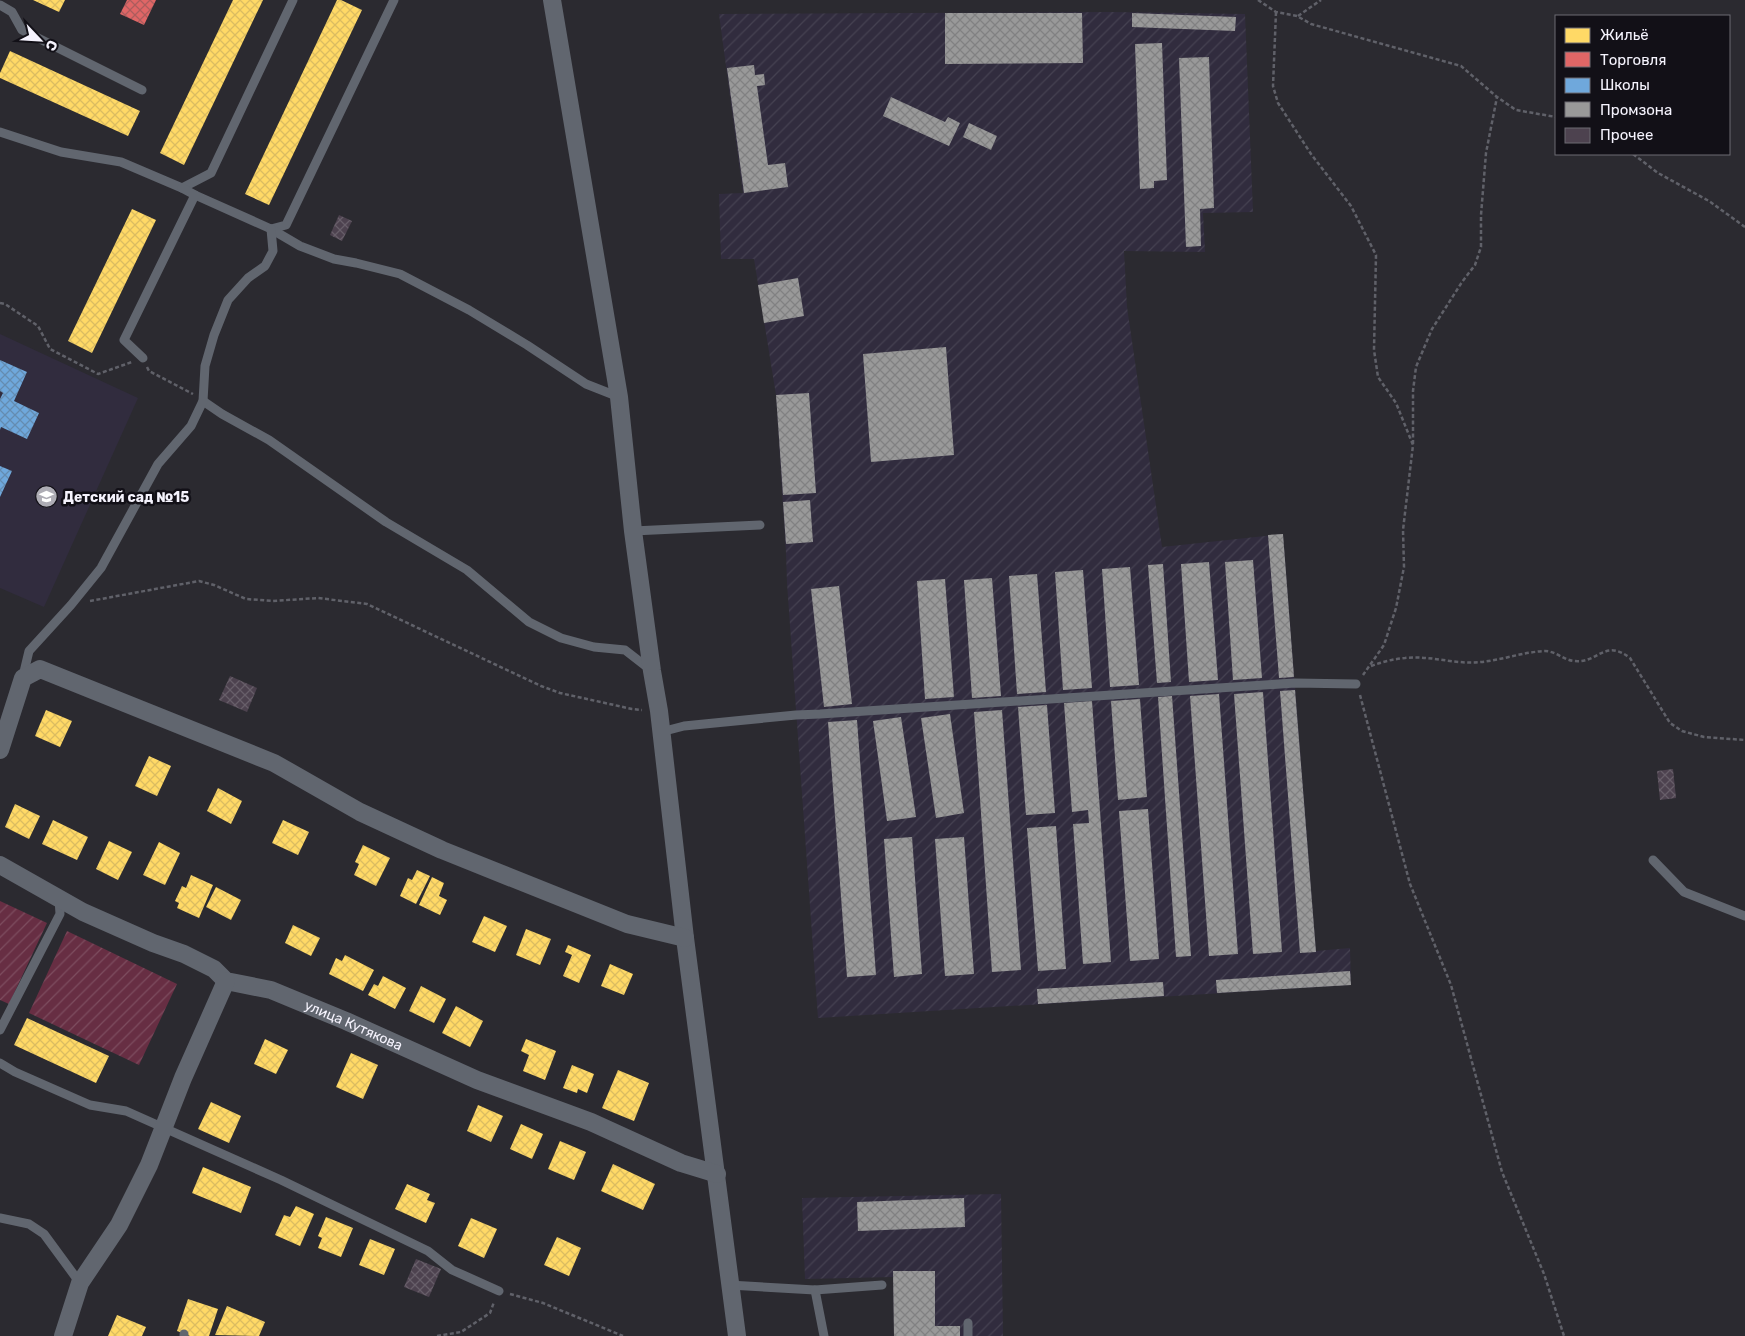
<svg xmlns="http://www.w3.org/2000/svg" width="1745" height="1336" font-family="Rubik,sans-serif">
	<defs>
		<pattern id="industrial-furrows" width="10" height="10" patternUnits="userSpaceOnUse" patternTransform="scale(1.25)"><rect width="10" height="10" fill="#312c3e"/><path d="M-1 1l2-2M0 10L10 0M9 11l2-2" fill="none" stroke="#454151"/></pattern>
		<pattern id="garden-furrows" width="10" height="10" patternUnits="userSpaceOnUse" patternTransform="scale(1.25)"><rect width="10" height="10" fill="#672e43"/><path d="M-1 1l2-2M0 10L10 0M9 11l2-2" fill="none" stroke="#7d4d5f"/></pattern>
		<pattern id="homes-cross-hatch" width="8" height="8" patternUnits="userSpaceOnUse" patternTransform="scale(1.25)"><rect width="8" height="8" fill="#ffd966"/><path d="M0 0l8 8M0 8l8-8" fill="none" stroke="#dbbc61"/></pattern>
		<pattern id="shops-cross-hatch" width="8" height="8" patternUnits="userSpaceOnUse" patternTransform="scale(1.25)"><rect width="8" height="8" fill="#e06666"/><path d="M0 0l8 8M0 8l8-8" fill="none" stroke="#ac5c5d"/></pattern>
		<pattern id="schools-cross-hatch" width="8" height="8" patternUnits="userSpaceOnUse" patternTransform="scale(1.25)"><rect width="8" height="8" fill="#6fa8dc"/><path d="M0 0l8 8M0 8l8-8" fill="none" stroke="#648cb1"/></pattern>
		<pattern id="industry-cross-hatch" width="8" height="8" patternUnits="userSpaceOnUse" patternTransform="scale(1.25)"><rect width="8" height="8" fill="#999"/><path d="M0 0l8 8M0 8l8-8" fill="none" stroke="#818182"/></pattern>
		<pattern id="building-cross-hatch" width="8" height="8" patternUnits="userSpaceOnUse" patternTransform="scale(1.25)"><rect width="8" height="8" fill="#4d424f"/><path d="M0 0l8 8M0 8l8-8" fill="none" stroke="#675e69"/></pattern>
	</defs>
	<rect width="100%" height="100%" fill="#2b2a30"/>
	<!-- built -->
	<polygon fill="#312c3e" points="0,334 138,398 44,607 0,588"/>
	<!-- industrial -->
	<g fill="url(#industrial-furrows)">
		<polygon points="1111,12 1245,14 1253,212 1203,213 1205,252 1124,251 1127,307 1162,547 1283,534 1316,951 1350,948 1351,985 818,1018 787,583 786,553 776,395 754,259 721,259 719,194 743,193 719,14"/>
		<polygon points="1001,1194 1003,1336 894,1336 893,1277 805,1279 802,1198"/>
	</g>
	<!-- garden -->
	<g fill="url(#garden-furrows)">
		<polygon points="0,901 47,923 9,1004 0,1000"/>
		<polygon points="67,931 177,984 139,1065 29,1013"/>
	</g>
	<!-- homes -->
	<g fill="url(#homes-cross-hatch)">
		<polygon points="33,0 65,0 59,12"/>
		<polygon points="233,0 263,0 184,165 160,153"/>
		<polygon points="337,0 341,0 362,10 269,205 245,194"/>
		<polygon points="10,51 140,111 128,136 0,78 0,73"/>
		<polygon points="132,209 156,220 92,353 68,341"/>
		<polygon points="46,710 72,721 60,747 35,736"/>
		<polygon points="149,756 171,766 157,796 135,786"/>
		<polygon points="218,788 242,801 231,824 207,811"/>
		<polygon points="15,804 40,816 29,839 5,827"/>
		<polygon points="53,820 88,837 77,860 42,844"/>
		<polygon points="283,820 309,832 298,855 272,843"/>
		<polygon points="109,841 132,852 118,880 96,869"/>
		<polygon points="159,842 180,853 165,885 143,875"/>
		<polygon points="363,845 390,858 376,886 354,875 359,864 355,862"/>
		<polygon points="417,870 430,876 416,904 400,896 408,878 412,880"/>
		<polygon points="191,875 213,885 199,918 177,908 179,903 175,901 182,886 186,888"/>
		<polygon points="432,877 444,883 439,896 447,900 440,915 419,905"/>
		<polygon points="216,887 241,900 231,920 206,907"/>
		<polygon points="484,916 507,926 495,952 472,942"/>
		<polygon points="293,925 320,938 311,956 285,943"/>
		<polygon points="526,929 551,939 540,965 516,955"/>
		<polygon points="568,945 591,955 579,983 563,976 572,955 565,952"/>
		<polygon points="345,955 374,970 363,991 329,974 336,958 342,961"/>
		<polygon points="610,964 633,974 624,995 601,986"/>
		<polygon points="383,976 406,988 395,1009 368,995 374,984 378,986"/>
		<polygon points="421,986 446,999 434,1023 409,1011"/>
		<polygon points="456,1006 483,1021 470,1047 442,1033"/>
		<polygon points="27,1018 109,1056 96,1083 14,1045"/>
		<polygon points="265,1039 288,1050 276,1074 254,1064"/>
		<polygon points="526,1039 556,1051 545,1080 523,1071 529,1055 521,1051"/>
		<polygon points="351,1053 378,1065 363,1099 336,1087"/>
		<polygon points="572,1065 594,1074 587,1093 578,1089 577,1093 563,1088"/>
		<polygon points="618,1070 649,1083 634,1121 602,1108"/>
		<polygon points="211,1102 241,1116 229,1143 198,1129"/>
		<polygon points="478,1105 503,1116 491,1142 467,1131"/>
		<polygon points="521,1124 543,1134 532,1159 510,1149"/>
		<polygon points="560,1141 586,1152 574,1180 548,1169"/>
		<polygon points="613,1164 655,1184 643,1210 601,1191"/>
		<polygon points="203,1167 251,1187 241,1213 192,1193"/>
		<polygon points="407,1184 430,1194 427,1200 435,1203 426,1223 395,1209"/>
		<polygon points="296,1206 314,1214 300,1246 275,1235 284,1215 290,1217"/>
		<polygon points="326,1217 353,1228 341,1257 318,1248 322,1238 318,1236"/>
		<polygon points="471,1218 497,1229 484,1258 458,1246"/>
		<polygon points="557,1237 581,1248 569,1276 544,1265"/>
		<polygon points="370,1239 395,1249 384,1275 359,1265"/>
		<polygon points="188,1299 218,1309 209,1336 190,1336 177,1331"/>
		<polygon points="227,1306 265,1322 259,1336 215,1335"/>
		<polygon points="117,1315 146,1327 142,1336 108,1336"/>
	</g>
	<!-- shops -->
	<polygon fill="url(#shops-cross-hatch)" points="127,0 156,0 144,25 120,14"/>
	<!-- schools -->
	<g fill="url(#schools-cross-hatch)">
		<polygon points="0,360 27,372 14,401 39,413 27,439 1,427 0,430 0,399 3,393 0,391"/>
		<polygon points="0,466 12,471 0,497"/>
	</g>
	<!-- industry -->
	<g fill="url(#industry-cross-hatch)">
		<polygon points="945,13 1082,13 1083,63 945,64"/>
		<polygon points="1132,13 1236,17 1235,31 1132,27"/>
		<polygon points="1162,43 1167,180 1154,181 1154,188 1140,189 1135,44"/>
		<polygon points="1209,57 1214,208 1200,209 1201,246 1186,247 1179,58"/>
		<polygon points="754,65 755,75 764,74 765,85 757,86 768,165 785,163 788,187 744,193 727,68"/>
		<polygon points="891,97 945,122 948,117 960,123 949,146 883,116"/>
		<polygon points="969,123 997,136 991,150 963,137"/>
		<polygon points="798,278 804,316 764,323 758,285"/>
		<polygon points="946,347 954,455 871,462 863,354"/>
		<polygon points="809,393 816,493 783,495 776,395"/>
		<polygon points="810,500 813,542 786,544 783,502"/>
		<polygon points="1283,534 1294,677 1279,678 1268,535"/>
		<polygon points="1253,560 1262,678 1233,680 1225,562"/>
		<polygon points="1209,562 1218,680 1189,682 1181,564"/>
		<polygon points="1163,564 1171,682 1157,683 1148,565"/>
		<polygon points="1130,567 1139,685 1110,687 1102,569"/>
		<polygon points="1083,570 1092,688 1063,690 1055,572"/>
		<polygon points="1037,574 1046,692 1017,694 1009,576"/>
		<polygon points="992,578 1001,696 972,698 964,580"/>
		<polygon points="945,579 954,697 925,699 917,581"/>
		<polygon points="839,586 852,704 824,707 811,589"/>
		<polygon points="1295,690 1316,952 1300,953 1280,691"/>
		<polygon points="1263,692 1282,952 1253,954 1234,694"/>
		<polygon points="1219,694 1238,954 1209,956 1190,696"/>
		<polygon points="1172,696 1191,956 1176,957 1158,697"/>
		<polygon points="1140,699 1147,797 1118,800 1111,701"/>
		<polygon points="1092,701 1111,962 1083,964 1073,824 1089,823 1088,810 1072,812 1064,703"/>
		<polygon points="1047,705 1055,813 1026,815 1018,707"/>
		<polygon points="1002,710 1021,970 992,972 974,712"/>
		<polygon points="950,714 964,813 936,818 921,718"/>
		<polygon points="901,717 916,817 887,821 873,721"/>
		<polygon points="857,720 876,975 847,977 828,722"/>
		<polygon points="1148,809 1159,959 1130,961 1119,811"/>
		<polygon points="1056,826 1066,969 1038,971 1027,828"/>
		<polygon points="912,837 922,974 894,977 884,839"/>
		<polygon points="964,837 974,974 945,976 935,839"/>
		<polygon points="1350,971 1351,985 1217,993 1216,980"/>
		<polygon points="1163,982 1164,996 1038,1004 1037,989"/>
		<polygon points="964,1198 965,1227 858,1231 857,1202"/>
		<polygon points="893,1271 935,1271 935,1326 960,1326 960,1336 894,1336"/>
	</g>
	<!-- building -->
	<g fill="url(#building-cross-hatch)">
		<polygon points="339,215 352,221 342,241 330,235"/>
		<polygon points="230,676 257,688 247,712 219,700"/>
		<polygon points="1673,769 1676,798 1660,800 1657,771"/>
		<polygon points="416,1259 441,1269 429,1297 404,1287"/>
	</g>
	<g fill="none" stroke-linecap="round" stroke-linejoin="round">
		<!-- path -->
		<g stroke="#606169" stroke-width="2.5" stroke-dasharray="4 2.5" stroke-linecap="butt">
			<polyline points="1258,0 1276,12 1297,16 1311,24 1461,66 1497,97 1516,110 1556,117"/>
			<polyline points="1276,12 1273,86 1278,103 1311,154 1351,206 1376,255 1374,350 1378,377 1396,403 1413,445 1403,530 1404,567 1396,608 1384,645 1363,675"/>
			<polyline points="1298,16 1321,0"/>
			<polyline points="1633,154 1658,173 1709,201 1745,227"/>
			<polyline points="0,303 5,304 38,326 50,349 98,374 132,362"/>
			<polyline points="147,367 149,371 193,394"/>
			<polyline points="1413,444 1413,391 1416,367 1432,329 1462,282 1475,265 1481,247 1481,215 1486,153 1497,97"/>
			<polyline points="90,601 199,581 214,585 246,599 273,601 318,598 367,604 541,686 560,693 632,709 642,710"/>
			<path d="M1371,666c11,-4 22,-7 34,-8 25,-3 51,7 76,4 21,-2 42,-10 64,-11 10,0 19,9 29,10 24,3 30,-23 56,-3l40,65 12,8 22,6 41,3"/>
			<polyline points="1360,695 1410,884 1451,985 1502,1172 1544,1274 1564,1336"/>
			<polyline points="510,1294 543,1303 623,1336"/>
			<polyline points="437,1336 461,1332 490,1313 494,1302"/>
		</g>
		<!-- lane -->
		<g stroke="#61666f" stroke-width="9">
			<polyline points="0,5 12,12 22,30 142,90"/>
			<polyline points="0,132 61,152 121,162 182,188 211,173 293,0"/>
			<polyline points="195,195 271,229 286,225 394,0"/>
			<polyline points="271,229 300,246 334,259 356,263 400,274 469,310 527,345 586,384 619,397"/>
			<polyline points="143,358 124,340 195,195 182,188"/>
			<polyline points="203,401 222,414 269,440 386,522 467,570 529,622 561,638 594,647 625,650 652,671"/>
			<polyline points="633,531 760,525"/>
			<polyline points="23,676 29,651 71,605 101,568 158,464 191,426 203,401 205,366 214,335 228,300 248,278 265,266 273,251 271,229"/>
			<polyline points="661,732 684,726 796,715 820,714 1295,683 1356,684"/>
			<polyline points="1653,860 1684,892 1745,916"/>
			<polyline points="0,1030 60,914 59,899"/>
			<polyline points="0,1063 15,1072 90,1105 126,1111 281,1180 428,1251 452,1270 499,1291"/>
			<polyline points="0,1218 29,1224 44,1234 80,1283"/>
			<polyline points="729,1285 815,1290 882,1285"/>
			<polyline points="815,1290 824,1336"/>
			<polyline points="968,1323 968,1336"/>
			<polyline points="184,1336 184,1334"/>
		</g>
		<!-- street -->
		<g stroke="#61666f" stroke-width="18">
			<polyline points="552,0 619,397 633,531 652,671 659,711 685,938 737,1336"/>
			<polyline points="0,750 23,678 40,669 274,763 360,812 442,850 627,924 685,938"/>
			<path id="s1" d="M0,865l83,47 70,31 31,11 30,15 12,12 45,9 75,31 131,59 114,42 90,41 36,11"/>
			<polyline points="63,1336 80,1283 119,1225 149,1165 183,1078 226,981"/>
		</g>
	</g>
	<!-- icons -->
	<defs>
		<symbol id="school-disc" viewBox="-11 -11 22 22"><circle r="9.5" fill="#aeadb5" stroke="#121017"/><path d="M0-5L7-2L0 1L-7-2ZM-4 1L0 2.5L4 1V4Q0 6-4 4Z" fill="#fff"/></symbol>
	</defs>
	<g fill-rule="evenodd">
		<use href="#school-disc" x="34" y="484" width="25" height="25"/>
	</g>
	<g text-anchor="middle" stroke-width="5" stroke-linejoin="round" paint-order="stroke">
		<!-- poi labels -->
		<g font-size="14" font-weight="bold" fill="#f5f3fd" stroke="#121017" text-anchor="start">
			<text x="63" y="502">Детский сад №15</text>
		</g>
		<!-- street labels -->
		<g font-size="14" fill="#f5f3fd" stroke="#121017">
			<text dy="5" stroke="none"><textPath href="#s1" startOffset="391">улица Кутякова</textPath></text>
		</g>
	</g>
	<!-- legend -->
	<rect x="1555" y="15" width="175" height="140" fill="#121017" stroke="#6d6b73"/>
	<rect x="1565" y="28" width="25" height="15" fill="#ffd966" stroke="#6d6b73"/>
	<text x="1600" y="40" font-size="15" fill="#f5f3fd">Жильё</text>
	<rect x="1565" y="52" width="25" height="15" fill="#e06666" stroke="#6d6b73"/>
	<text x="1600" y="65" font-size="15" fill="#f5f3fd">Торговля</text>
	<rect x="1565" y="78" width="25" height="15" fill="#6fa8dc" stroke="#6d6b73"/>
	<text x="1600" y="90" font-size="15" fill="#f5f3fd">Школы</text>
	<rect x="1565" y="102" width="25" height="15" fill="#999999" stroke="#6d6b73"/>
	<text x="1600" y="115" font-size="15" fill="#f5f3fd">Промзона</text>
	<rect x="1565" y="128" width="25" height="15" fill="#4d424f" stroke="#6d6b73"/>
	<text x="1600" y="140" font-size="15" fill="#f5f3fd">Прочее</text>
	<!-- north arrow -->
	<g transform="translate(40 40) rotate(115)" stroke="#121017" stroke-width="4" paint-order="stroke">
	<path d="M0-4L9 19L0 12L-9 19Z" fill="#f5f3fd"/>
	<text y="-8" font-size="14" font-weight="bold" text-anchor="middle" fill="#f5f3fd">С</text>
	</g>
</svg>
